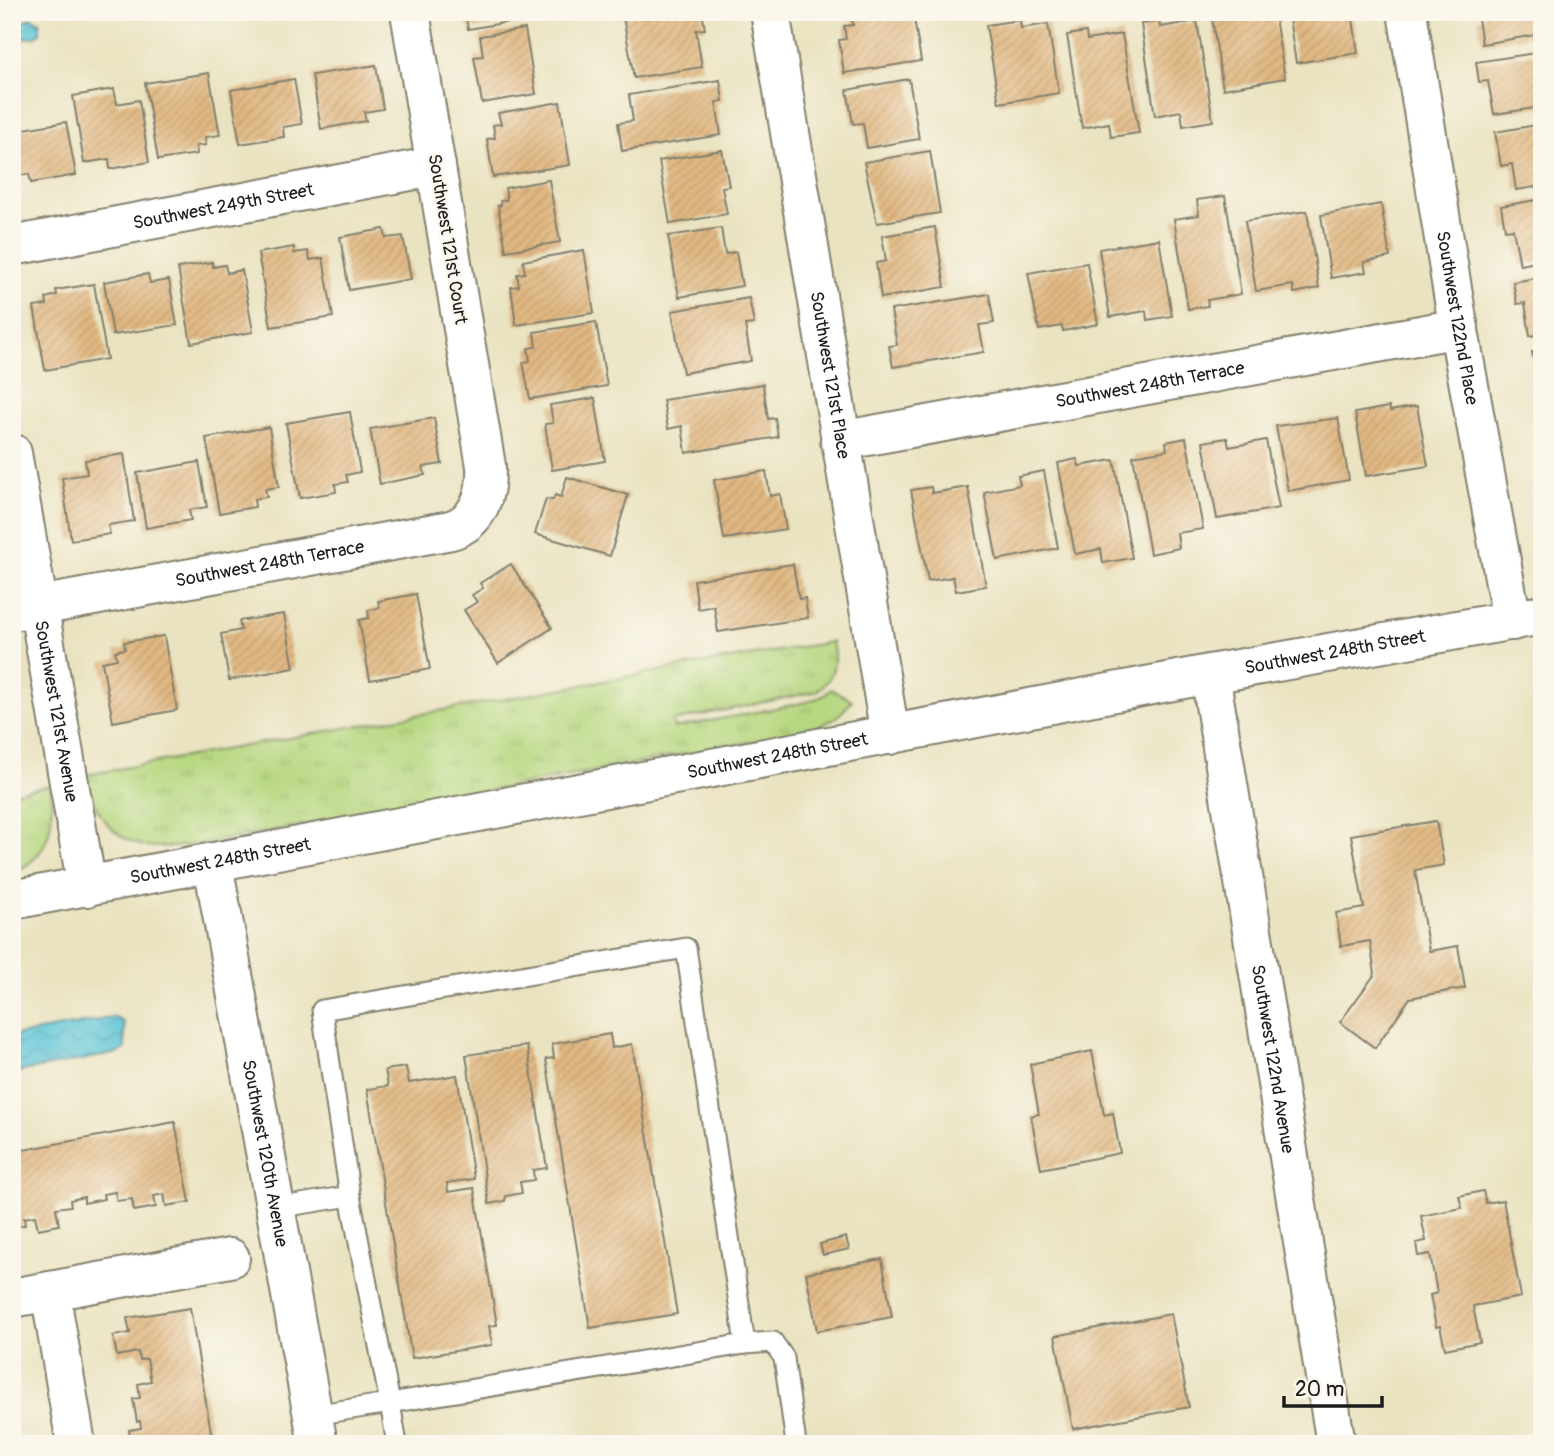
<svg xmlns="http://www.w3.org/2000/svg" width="1554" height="1456" font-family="Pangolin,sans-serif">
	<defs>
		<pattern id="grass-tufts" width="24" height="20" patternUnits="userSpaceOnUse" patternTransform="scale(1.75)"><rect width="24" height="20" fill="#b6d77f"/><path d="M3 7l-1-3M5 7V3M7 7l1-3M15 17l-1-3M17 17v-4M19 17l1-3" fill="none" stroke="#9cb86d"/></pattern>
		<pattern id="water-waves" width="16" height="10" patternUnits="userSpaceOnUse" patternTransform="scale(1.75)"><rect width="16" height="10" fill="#5cc5d8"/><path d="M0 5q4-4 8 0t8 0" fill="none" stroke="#4fa9b9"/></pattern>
		<pattern id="building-hatch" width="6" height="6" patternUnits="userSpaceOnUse" patternTransform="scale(1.75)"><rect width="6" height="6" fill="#e1b882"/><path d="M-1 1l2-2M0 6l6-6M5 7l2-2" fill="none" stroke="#c09e70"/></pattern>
	</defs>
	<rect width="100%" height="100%" fill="#fbf7ec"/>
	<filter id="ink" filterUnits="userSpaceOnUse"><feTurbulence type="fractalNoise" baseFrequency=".0143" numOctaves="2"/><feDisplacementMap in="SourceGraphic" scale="14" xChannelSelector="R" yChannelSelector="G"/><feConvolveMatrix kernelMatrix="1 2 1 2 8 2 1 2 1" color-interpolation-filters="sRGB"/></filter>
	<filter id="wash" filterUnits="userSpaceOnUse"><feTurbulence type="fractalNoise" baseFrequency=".00686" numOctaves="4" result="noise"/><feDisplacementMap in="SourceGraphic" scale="28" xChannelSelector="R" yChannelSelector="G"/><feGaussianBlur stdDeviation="1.57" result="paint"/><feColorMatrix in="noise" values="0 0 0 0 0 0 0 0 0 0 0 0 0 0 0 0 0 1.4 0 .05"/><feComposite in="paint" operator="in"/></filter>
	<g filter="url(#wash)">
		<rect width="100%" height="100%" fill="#eae3c1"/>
		<!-- grass -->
		<g fill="url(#grass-tufts)" stroke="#697a4e" stroke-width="2">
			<path d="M832,642c5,20 2,40 -18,50l-142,29 2,7 133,-26 16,-6 8,-7 21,11c-14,21 -32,27 -55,33 -166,31 -333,63 -499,93 -38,6 -122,28 -157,19 -34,-9 -49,-40 -56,-70l596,-108z"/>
			<path d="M50,785c5,37 1,72 -38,88v-80z"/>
		</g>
		<!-- water -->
		<g fill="url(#water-waves)" stroke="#3c707a" stroke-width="2">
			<polygon points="31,18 40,22 40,33 35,37 23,38 21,42 12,46 12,21 22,22"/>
			<polygon points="115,1017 124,1023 125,1049 118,1053 12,1073 12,1036"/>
		</g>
		<g id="blocks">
			<!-- building -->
			<g fill="url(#building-hatch)">
				<polygon points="465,12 545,12 545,16 468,29"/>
				<polygon points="648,12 702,12 705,29 696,30 702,67 634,78 623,16"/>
				<polygon points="851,12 913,12 921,61 844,73 839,40 846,39 844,26 853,25"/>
				<polygon points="1211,12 1238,12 1238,15 1274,12 1285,78 1223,89"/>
				<polygon points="1288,12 1352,12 1358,53 1296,63"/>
				<polygon points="1484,12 1542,12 1542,34 1482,44 1478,19 1485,18"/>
				<polygon points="1020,20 1021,28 1048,24 1059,93 999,103 986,25"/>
				<polygon points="1159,21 1160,27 1197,21 1213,121 1183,126 1181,111 1155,116 1141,24"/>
				<polygon points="525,29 536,94 482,103 474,57 483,56 480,36"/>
				<polygon points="1086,32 1087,40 1122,34 1139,133 1111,137 1109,123 1082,128 1067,35"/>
				<polygon points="1542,52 1542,107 1494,114 1488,81 1479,82 1476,62"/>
				<polygon points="376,65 383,109 364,112 366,121 321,129 312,75"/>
				<polygon points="209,73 220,135 205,137 206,145 196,146 197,154 158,160 145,83"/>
				<polygon points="294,79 302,124 283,127 284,137 240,144 231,90"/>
				<polygon points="909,79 919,139 867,148 863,123 853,124 847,90"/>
				<polygon points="720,80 723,101 716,102 721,135 622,151 618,123 633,121 629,95"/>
				<polygon points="114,89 117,104 139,100 149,162 110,169 109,159 84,163 73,96"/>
				<polygon points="560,102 570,165 493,177 487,139 495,138 493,125 501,124 498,113"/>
				<polygon points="66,122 76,175 31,183 29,174 12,177 12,131"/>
				<polygon points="1542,124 1542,186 1516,190 1512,164 1501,166 1495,132"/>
				<polygon points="722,150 729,186 722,187 727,214 670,224 659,161"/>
				<polygon points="930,151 940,213 877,223 864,162"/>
				<polygon points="549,180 560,242 506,251 498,206 501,205 500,201 507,200 505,188"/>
				<polygon points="1225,196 1241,294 1207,300 1208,306 1188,309 1174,219 1199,215 1197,200"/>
				<polygon points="1542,199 1542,261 1520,265 1513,229 1505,230 1501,206"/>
				<polygon points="1381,204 1390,257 1364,262 1366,272 1331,278 1321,215"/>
				<polygon points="1307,211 1319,288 1294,293 1293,285 1256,291 1245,221"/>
				<polygon points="935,227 945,287 881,298 876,263 886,261 882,236"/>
				<polygon points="721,228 725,254 736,252 742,286 679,297 668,236"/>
				<polygon points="384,229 386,238 403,236 411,279 349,290 340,237"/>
				<polygon points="1159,239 1172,316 1147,320 1146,311 1110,317 1099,249"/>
				<polygon points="294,247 294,253 308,251 310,260 323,258 333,317 271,327 258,253"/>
				<polygon points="584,250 594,313 516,325 511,287 519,286 517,274 525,273 523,261"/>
				<polygon points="212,262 213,267 225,265 227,273 242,270 253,332 191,343 178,268"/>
				<polygon points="1087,263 1098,324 1063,331 1062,326 1039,330 1028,273"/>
				<polygon points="148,274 150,283 169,280 177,325 113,335 104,282"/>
				<polygon points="1542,277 1542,334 1530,336 1525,303 1517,304 1513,282"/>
				<polygon points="94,284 107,359 45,370 34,307 47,305 46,298 57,295 56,290"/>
				<polygon points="989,294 994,323 979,325 984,352 893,367 889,346 897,345 891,310"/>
				<polygon points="749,298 754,324 745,325 751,361 683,373 672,311"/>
				<polygon points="596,322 607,386 530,399 523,362 530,361 528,348 536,347 534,332"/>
				<polygon points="1542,351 1542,388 1538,388 1532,352"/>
				<polygon points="763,384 768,419 775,418 778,437 686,453 682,426 668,429 663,400"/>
				<polygon points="595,398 605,461 552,470 545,424 553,423 550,405"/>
				<polygon points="1417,406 1428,466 1366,476 1355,413 1389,407 1390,411"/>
				<polygon points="350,412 360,472 346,475 348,482 335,484 336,492 300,498 286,423"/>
				<polygon points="434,418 442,464 423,467 425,475 380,484 370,429"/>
				<polygon points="1338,418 1349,480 1288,491 1276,426"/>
				<polygon points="269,427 279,487 265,489 267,497 254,499 255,507 219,513 206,438"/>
				<polygon points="1186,438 1203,529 1177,533 1179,548 1150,554 1133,456 1167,450 1166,442"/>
				<polygon points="1227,438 1229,447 1266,440 1279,508 1217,519 1203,442"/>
				<polygon points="124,454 134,521 108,525 110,534 71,540 62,478 87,474 85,460"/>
				<polygon points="1077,459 1079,466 1114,460 1132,558 1103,563 1101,549 1075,554 1058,463"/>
				<polygon points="199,462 207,507 189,510 191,520 146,528 137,473"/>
				<polygon points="766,471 770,496 780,494 786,529 724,539 714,480"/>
				<polygon points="1044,471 1058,548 997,560 984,492 1020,485 1018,476"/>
				<polygon points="567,477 628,495 610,556 535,534 546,499 553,500 555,495 561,497"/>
				<polygon points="931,487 932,493 968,487 986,586 956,591 953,577 928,581 911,490"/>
				<polygon points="511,564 552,628 498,663 464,610 477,602 472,595 483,588 480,583"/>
				<polygon points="793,564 799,599 805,598 808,618 718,632 714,606 698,609 694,580"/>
				<polygon points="416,594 430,669 370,680 359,620 369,618 368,610 380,608 378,601"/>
				<polygon points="284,614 294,668 229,680 221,634 241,630 239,621"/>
				<polygon points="164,636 177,710 113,722 102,662 117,659 115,651 125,649 124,642"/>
				<polygon points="1436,821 1444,865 1415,870 1429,951 1458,946 1465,988 1410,998 1375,1048 1340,1022 1375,974 1370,941 1341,946 1336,913 1364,908 1351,835"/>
				<polygon points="610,1034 612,1048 632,1044 677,1314 590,1328 546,1059 554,1058 552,1044"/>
				<polygon points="527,1046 547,1168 533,1170 534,1180 520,1182 522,1193 506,1196 505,1201 489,1204 466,1055"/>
				<polygon points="1092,1051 1104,1115 1113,1113 1120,1153 1041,1169 1031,1116 1039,1114 1030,1064"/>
				<polygon points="406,1067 409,1083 457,1075 474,1179 447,1183 448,1192 474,1188 497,1325 489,1326 492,1345 412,1358 367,1089 388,1086 385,1070"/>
				<polygon points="175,1122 190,1202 166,1206 164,1194 154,1196 156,1207 134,1211 132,1199 117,1201 115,1192 103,1194 104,1199 84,1203 84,1197 70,1200 71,1206 56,1208 59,1225 38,1229 35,1216 24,1218 25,1225 12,1227 12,1152"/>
				<polygon points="1483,1191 1486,1203 1503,1200 1521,1297 1473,1306 1480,1342 1445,1349 1440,1326 1436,1327 1430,1295 1437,1293 1430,1254 1418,1256 1416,1243 1426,1241 1421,1216 1462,1208 1459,1196"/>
				<polygon points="846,1237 849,1249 823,1255 820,1244"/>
				<polygon points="882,1259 892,1317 817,1331 806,1273"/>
				<polygon points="190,1308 213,1444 131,1444 129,1430 141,1428 140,1421 137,1422 133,1399 140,1398 138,1384 151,1381 147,1359 140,1360 138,1352 117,1356 113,1336 130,1333 127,1318"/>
				<polygon points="1171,1314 1189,1407 1073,1429 1055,1336"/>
			</g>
		</g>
	</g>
	<g filter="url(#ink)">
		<use href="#blocks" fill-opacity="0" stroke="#83806e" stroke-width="2"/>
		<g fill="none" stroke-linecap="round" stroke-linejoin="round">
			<defs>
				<g id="lane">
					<polyline points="276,1208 350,1196 322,1010 686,948 745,1344 390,1403 350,1196"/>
					<polyline points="745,1344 773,1342 784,1358 796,1444"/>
					<polyline points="313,1415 390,1403 397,1444"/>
				</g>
				<g id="street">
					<path id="s1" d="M770,12l120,723"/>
					<path id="s2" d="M1407,12l52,319 53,290"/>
					<path id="s3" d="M12,246l424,-80"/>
					<path id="s4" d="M840,441l619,-113"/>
					<path id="s5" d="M12,453l75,434"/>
					<path id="s6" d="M12,611l439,-81c29,-9 36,-37 35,-64l-76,-454"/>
					<path id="s7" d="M1210,674l126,770"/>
					<path id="s8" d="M213,864l105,580"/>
					<polyline points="50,1291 76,1444"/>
					<polyline points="12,1298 230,1258"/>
				</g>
				<g id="secondary">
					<path id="s9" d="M12,900l1198,-226 332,-59"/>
				</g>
			</defs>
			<!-- lane casing -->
			<use href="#lane" stroke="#83806e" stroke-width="23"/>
			<!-- street casing -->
			<use href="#street" stroke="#83806e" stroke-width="42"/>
			<!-- secondary casing -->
			<use href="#secondary" stroke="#83806e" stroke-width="42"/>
			<!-- lane -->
			<use href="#lane" stroke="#fff" stroke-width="19"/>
			<!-- street -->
			<use href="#street" stroke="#fff" stroke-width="38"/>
			<!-- secondary -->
			<use href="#secondary" stroke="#fff" stroke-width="38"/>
		</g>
	</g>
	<g text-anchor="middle" stroke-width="5" stroke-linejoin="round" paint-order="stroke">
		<!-- street labels -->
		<g font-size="18" fill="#1c1c1c" stroke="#fbf7ec">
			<text dy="6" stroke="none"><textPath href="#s3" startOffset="215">Southwest 249th Street</textPath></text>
			<text transform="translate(448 239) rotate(81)" y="6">Southwest 121st Court</text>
			<text dy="6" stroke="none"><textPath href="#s2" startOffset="310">Southwest 122nd Place</textPath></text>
			<text dy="6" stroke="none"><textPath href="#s1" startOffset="368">Southwest 121st Place</textPath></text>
			<text dy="6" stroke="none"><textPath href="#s4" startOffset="315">Southwest 248th Terrace</textPath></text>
			<text dy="6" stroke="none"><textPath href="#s6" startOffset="262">Southwest 248th Terrace</textPath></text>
			<text dy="6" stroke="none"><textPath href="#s9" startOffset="1346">Southwest 248th Street</textPath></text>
			<text dy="6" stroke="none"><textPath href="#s5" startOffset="262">Southwest 121st Avenue</textPath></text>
			<text dy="6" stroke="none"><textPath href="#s9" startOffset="779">Southwest 248th Street</textPath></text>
			<text dy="6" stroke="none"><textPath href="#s9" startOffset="212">Southwest 248th Street</textPath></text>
			<text dy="6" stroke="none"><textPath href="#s7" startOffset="390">Southwest 122nd Avenue</textPath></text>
			<text dy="6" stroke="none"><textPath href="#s8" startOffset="294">Southwest 120th Avenue</textPath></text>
		</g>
	</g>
	<!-- margin -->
	<rect width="1554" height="1456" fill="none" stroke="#fbf7ec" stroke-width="42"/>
	<!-- scale -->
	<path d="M1284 1396v10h98v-10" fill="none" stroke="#1c1c1c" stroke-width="3.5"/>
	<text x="1295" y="1396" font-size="21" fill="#1c1c1c" stroke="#fbf7ec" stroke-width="5" paint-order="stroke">20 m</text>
</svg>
